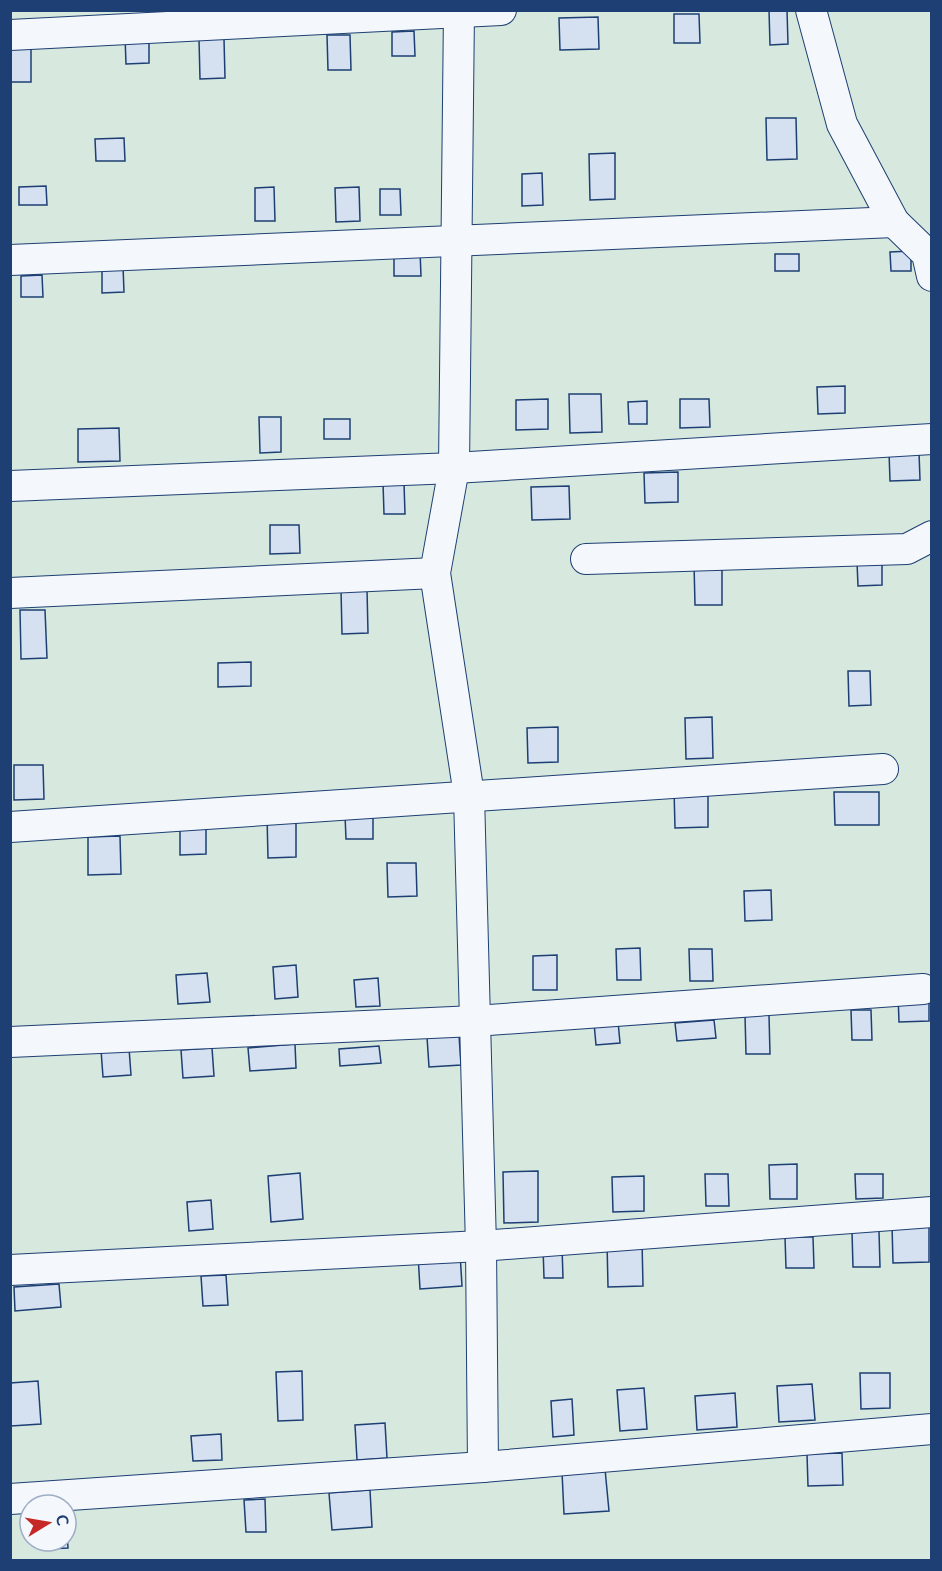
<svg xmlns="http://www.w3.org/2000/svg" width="942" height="1571" font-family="Lato,sans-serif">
	<rect width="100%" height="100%" fill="#f4f7fb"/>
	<!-- green -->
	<path fill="#d7e8df" stroke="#687fa3" stroke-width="1.5" fill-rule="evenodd" d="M11,11h920v1549h-920zM30,1505h36v36h-36z"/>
	<!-- building -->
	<g fill="#d5e0f0" stroke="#1d3f73" stroke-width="1.5">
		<polygon points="769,10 787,10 788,44 770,45"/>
		<polygon points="674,14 699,14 700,43 674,43"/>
		<polygon points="598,17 599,49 560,50 559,18"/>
		<polygon points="414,31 415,56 392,56 392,32"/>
		<polygon points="327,35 350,35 351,70 328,70"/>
		<polygon points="125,36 149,36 149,63 126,64"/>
		<polygon points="199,39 224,39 225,78 200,79"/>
		<polygon points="31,45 31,82 10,82 10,46"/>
		<polygon points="766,118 796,118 797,159 767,160"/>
		<polygon points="124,138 125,161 96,161 95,139"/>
		<polygon points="615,153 615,199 590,200 589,154"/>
		<polygon points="542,173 543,205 522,206 522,174"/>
		<polygon points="46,186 47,205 19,205 19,187"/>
		<polygon points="274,187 275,221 255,221 255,188"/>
		<polygon points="359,187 360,221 336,222 335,188"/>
		<polygon points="380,189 400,189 401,215 380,215"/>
		<polygon points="420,251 421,276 394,276 394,252"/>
		<polygon points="911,251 911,271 891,271 890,252"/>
		<rect x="775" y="254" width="24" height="17"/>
		<polygon points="123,266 124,292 102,293 102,267"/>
		<polygon points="42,275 43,297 21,297 21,276"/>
		<polygon points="845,386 845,413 818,414 817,387"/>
		<polygon points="569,394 601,394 602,432 570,433"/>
		<polygon points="548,399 548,429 516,430 516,400"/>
		<polygon points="680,399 709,399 710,427 680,428"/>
		<polygon points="647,401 647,424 629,424 628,402"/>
		<polygon points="259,417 281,417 281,452 260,453"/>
		<rect x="324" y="419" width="26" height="20"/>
		<polygon points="119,428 120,461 78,462 78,429"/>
		<polygon points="889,452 919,452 920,480 890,481"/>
		<polygon points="678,472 678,502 645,503 644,473"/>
		<polygon points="383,483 404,483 405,514 384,514"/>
		<polygon points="569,486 570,519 532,520 531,487"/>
		<polygon points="270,525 299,525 300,553 270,554"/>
		<polygon points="857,562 882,562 882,585 858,586"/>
		<polygon points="722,563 722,605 695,605 694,564"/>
		<polygon points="341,589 367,589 368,633 342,634"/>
		<polygon points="20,610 45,610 47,658 21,659"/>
		<polygon points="251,662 251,686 218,687 218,663"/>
		<polygon points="848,671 870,671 871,705 849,706"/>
		<polygon points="712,717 713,758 686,759 685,718"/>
		<polygon points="558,727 558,762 528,763 527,728"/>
		<polygon points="14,765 43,765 44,799 14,800"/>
		<polygon points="708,788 708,827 675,828 674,789"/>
		<polygon points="834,792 879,792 879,825 835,825"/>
		<polygon points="373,814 373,839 346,839 345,815"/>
		<polygon points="296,815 296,857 268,858 267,816"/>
		<polygon points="180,826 206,826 206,854 180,855"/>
		<polygon points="120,836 121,874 88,875 88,837"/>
		<polygon points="387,863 416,863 417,896 388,897"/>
		<polygon points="771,890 772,920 745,921 744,891"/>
		<polygon points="640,948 641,980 617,980 616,949"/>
		<polygon points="689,949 712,949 713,981 690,981"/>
		<polygon points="557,955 557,990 533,990 533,956"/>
		<polygon points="296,965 298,997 275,999 273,967"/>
		<polygon points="207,973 210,1002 178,1004 176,975"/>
		<polygon points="378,978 380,1006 356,1007 354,980"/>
		<polygon points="929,993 929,1021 899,1022 898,994"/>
		<polygon points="851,1010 871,1010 872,1040 852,1040"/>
		<polygon points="745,1015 769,1015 770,1054 746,1054"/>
		<polygon points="714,1020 716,1038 677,1041 675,1023"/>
		<polygon points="618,1021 620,1043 596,1045 594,1023"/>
		<polygon points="459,1035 461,1065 429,1067 427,1037"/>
		<polygon points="295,1044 296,1068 250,1071 248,1048"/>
		<polygon points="379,1046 381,1063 340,1066 339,1049"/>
		<polygon points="129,1048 131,1075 103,1077 101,1050"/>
		<polygon points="212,1048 214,1076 183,1078 181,1050"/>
		<polygon points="797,1164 797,1199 770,1199 769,1165"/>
		<polygon points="538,1171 538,1222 504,1223 503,1172"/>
		<polygon points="300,1173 303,1219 271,1222 268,1176"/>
		<polygon points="705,1174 728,1174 729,1206 706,1206"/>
		<polygon points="855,1174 883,1174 883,1198 856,1199"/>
		<polygon points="644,1176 644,1211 613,1212 612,1177"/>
		<polygon points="211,1200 213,1229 189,1231 187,1202"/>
		<polygon points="892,1225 929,1225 929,1262 893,1263"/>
		<polygon points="879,1231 880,1267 853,1267 852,1232"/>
		<polygon points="785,1237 813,1237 814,1268 786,1268"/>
		<polygon points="642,1241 643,1286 608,1287 607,1242"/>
		<polygon points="543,1247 562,1247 563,1278 544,1278"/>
		<polygon points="460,1253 462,1286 420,1289 418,1255"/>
		<polygon points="226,1275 228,1305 203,1306 201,1276"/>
		<polygon points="59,1284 61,1307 15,1311 14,1287"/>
		<polygon points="302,1371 303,1420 278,1421 276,1372"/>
		<polygon points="860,1373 890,1373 890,1408 861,1409"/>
		<polygon points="38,1381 41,1424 11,1426 10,1383"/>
		<polygon points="812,1384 815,1420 779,1422 777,1386"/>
		<polygon points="644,1388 647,1429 620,1431 617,1390"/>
		<polygon points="735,1393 737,1427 697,1430 695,1396"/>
		<polygon points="572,1399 574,1435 553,1437 551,1401"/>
		<polygon points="385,1423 387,1458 357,1460 355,1425"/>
		<polygon points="221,1434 222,1460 193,1461 191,1436"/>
		<polygon points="842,1453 843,1485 808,1486 807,1454"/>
		<polygon points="605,1469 609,1511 564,1514 562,1472"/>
		<polygon points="370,1490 372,1527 332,1530 329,1493"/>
		<polygon points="265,1499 266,1532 246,1532 244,1500"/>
		<polygon points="66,1517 68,1548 47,1549 46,1541 66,1541"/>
	</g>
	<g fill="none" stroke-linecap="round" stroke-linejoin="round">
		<defs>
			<g id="minor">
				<polyline points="459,10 454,468 435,573 469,795 481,1246 483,1467"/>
				<polyline points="811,10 842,124 894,222 927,254 932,276"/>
				<polyline points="10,35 501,10"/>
				<polyline points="10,260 894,222"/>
				<polyline points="10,486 454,468 932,439"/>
				<polyline points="586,559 907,549 932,536"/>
				<polyline points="10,593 435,573"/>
				<polyline points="10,827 883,769"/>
				<polyline points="10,1042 475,1021 923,989"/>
				<polyline points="10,1270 481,1246 932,1212"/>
				<polyline points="10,1499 483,1467 932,1429"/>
			</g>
		</defs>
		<!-- minor casing -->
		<use href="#minor" stroke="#1d3f73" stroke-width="32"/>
		<!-- minor -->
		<use href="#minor" stroke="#f4f7fb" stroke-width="30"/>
	</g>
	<!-- border -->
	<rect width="942" height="1571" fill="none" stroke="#1d3f73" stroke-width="24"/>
	<!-- north arrow -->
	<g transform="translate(48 1523) rotate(79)"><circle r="28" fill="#f4f7fb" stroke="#9eadc5" stroke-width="1.5"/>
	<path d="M0-4.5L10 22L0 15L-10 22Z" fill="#c62828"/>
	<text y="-9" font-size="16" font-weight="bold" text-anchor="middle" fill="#1d3f73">С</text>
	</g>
</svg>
